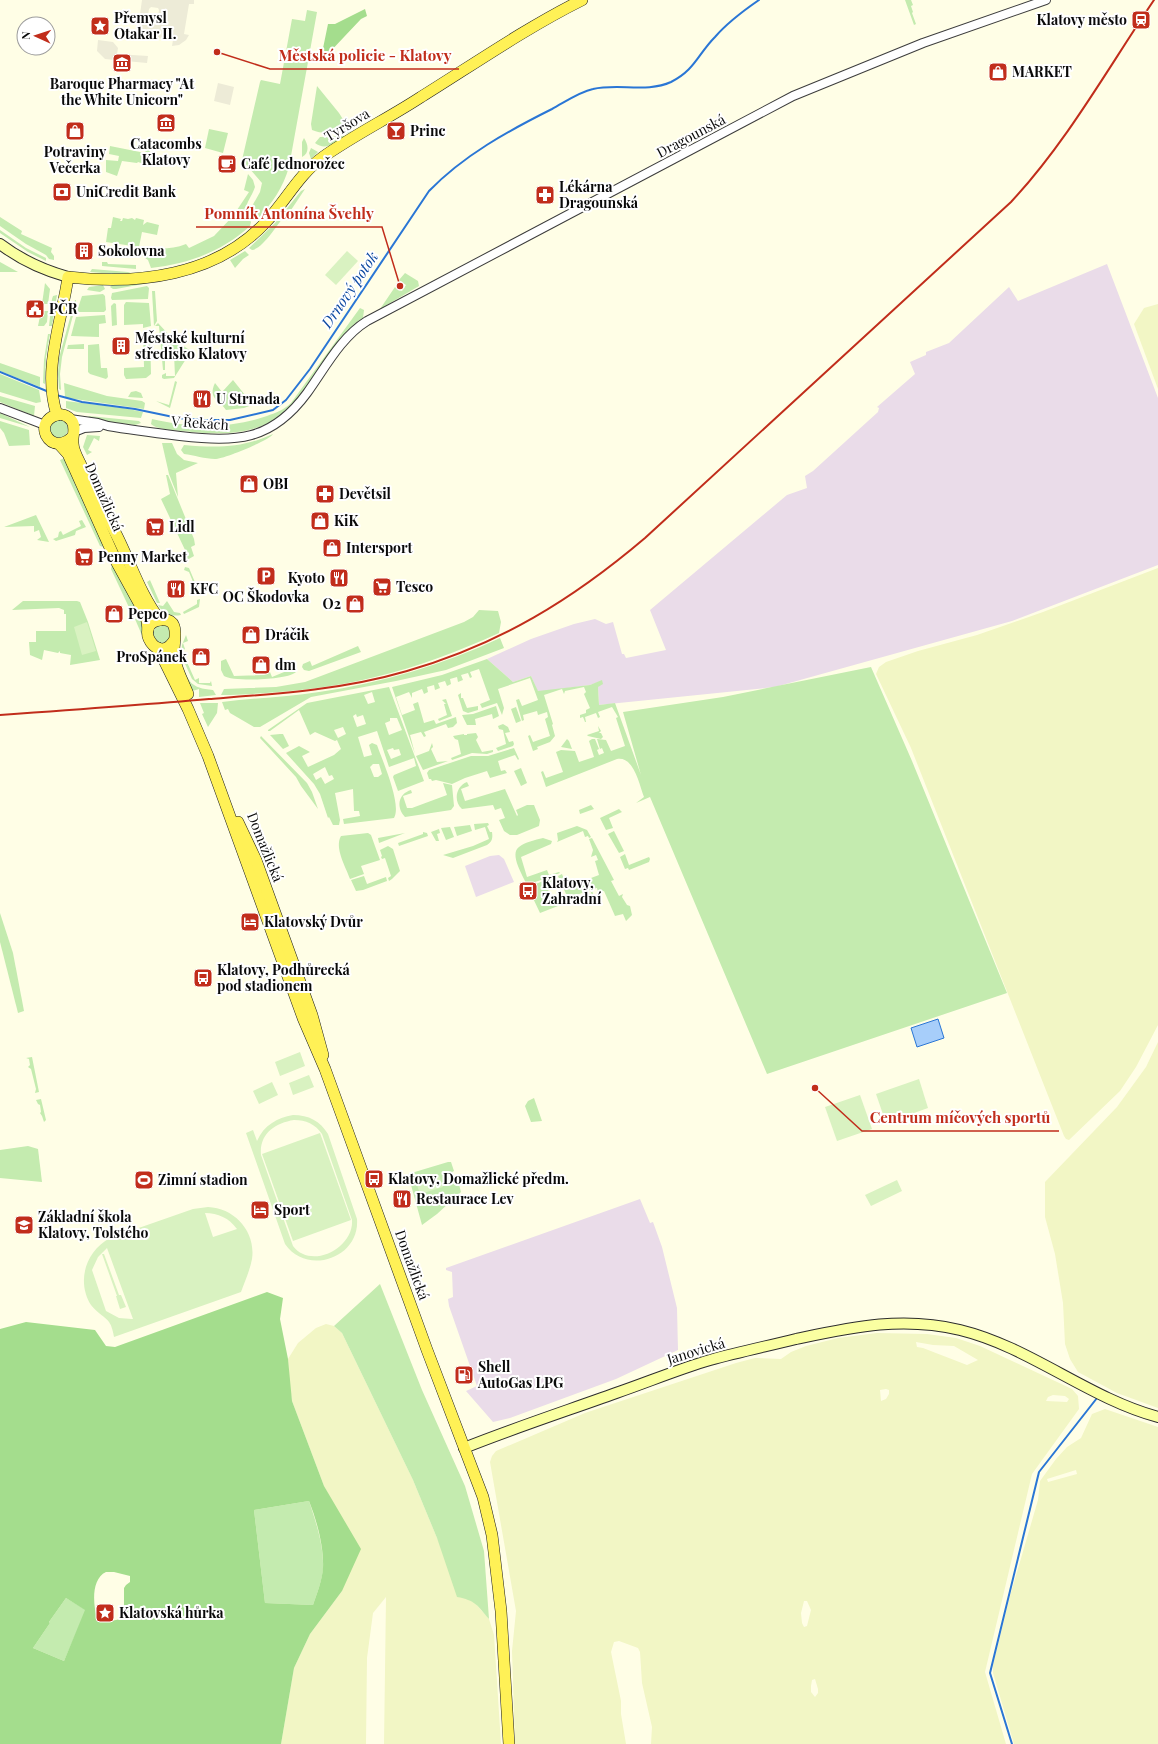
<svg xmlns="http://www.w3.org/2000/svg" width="1158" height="1744" font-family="'Playfair Display',serif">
	<rect width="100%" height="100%" fill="#fffee6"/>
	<!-- industrial -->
	<g fill="#eadce9">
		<polygon points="1107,264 1158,398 1158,565 1012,621 775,687 599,705 598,687 602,681 590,685 538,692 531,676 513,682 487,659 531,639 574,624 595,619 606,624 613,622 622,654 624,654 626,658 666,650 650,610 787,495 807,488 805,476 813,471 878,412 879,408 877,407 915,374 910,362 926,355 926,352 949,343 1009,287 1018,301"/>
		<polygon points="499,855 504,859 514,882 476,897 465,866 490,856"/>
		<polygon points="640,1199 650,1223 653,1222 662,1247 677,1308 678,1350 616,1379 510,1418 493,1422 466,1391 477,1386 449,1306 448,1299 453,1297 452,1272 446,1270 446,1268"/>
	</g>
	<!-- farmland -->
	<g fill="#f2f6c5" fill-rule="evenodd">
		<polygon points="1158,304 1158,389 1134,324 1144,308"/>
		<polygon points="1158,568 1158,1025 1136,1067 1120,1091 1069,1140 1066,1139 1064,1136 911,748 876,674 879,667 886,662 918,651 977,635 1043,612"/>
		<polygon points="1158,1042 1158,1408 1117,1393 1078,1372 1070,1359 1065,1344 1063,1303 1055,1254 1045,1217 1045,1182 1117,1107 1146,1067"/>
		<polygon points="326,1324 334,1326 342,1333 413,1480 437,1538 468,1599 475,1603 489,1619 494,1635 501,1744 384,1744 386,1597 373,1613 367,1658 366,1744 281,1744 294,1668 310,1634 342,1591 337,1510 324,1486 292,1401 289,1382 288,1359 298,1343 316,1328"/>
		<path d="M877,1333l50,1 29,4 24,8 92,43 6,7 1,13 -47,65 -47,198 21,72h-355l1,-17 -10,-44 -2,-31 -2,-4 -19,-7 -5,1 -3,10 10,49v13l5,30h-111l-3,-93 4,-40 -26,-149 2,-6 4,-5 89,-38 151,-50 19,-5 26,1 10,-7 15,-6 32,-8zM916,1342l17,3 21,1 24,14 -11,5 -44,-17 -6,-1zM886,1389l3,1v4l-3,5 -5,2 -1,-11zM1053,1395l12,1 4,3 -2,3 -21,-1 2,-4zM804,1601h3l4,9 -4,16 -3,1 -2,-4 -1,-10zM815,1679l3,10v4l-3,4 -4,-5v-6l1,-6z"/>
		<path d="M1105,1409l53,18v317h-144l-21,-71v-8l17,-69 28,-96 2,-19 16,-22 11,-12 14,-9 11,-24zM1076,1470l1,4 -29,8 -1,-3z"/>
	</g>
	<!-- green -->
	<g fill="#c4ebaf" fill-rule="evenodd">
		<polygon points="905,0 911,0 913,5 911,6 913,12 912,13 916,24 914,25"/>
		<path d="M307,10l10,2 -28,155c-6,21 -17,36 -31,52l-5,-3 -2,-8 9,-16 2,-9 -20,-23 18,-78 1,-2 19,4 12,-65 13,2z"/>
		<path d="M317,86l22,27 12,19c-4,2 -5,1 -10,1 -11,-2 -17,2 -29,-3l-1,-6z"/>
		<polygon points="209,129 228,133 223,153 205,148"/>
		<path d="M340,136h4l1,2c-10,5 -20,13 -30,5l5,-6z"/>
		<path d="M304,138c4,6 6,15 -2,19v-15z"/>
		<polygon points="110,146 145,153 147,147 149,148 150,153 154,154 151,166 138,162 137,163 122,161 117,176 106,172 106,160 118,161 119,156 109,154"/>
		<polygon points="311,148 318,152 311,159 309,153"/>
		<path d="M248,174l5,6 2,7c-5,15 -15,19 -4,35l-1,4c-27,25 -62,38 -99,42l-3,-8 -7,-5v-8c16,2 30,3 45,-3l3,4 25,-12 19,-20 16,-24 -5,-2z"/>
		<path d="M305,189l-16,24 -2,-1c-7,9 -24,37 -35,38l-3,-2 26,-25 26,-32z"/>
		<polygon points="0,217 22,231 21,234 52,248 51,252 54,256 54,260 49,259 46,255 26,244 0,226"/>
		<polygon points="113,217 121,219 120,221 122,221 123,218 128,219 132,218 135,220 136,218 144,220 143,225 147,222 159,225 157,235 142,232 139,247 106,242 108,228 111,228"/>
		<polygon points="0,230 26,248 46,258 46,261 28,252 0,233"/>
		<polygon points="245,251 249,255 243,259 235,268 230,260"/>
		<polygon points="0,262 18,272 0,272"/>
		<polygon points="102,262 107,262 108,264 136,265 136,269 102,266"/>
		<polygon points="92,269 128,272 131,273 114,274 90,272"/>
		<polygon points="405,273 418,281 419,286 380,309 395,287 402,291 406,285 399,280"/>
		<polygon points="45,283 50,289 48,304 42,304"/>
		<polygon points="144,283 143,284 116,289 113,289 110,287 112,285"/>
		<polygon points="103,285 105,289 100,292 87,290 89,287"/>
		<polygon points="147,286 149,288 148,299 112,300 111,298 112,293"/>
		<polygon points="152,291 155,291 157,321 154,326"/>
		<polygon points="103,294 105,296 106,310 104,312 78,312 77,311 82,296"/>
		<polygon points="57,295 52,326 49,326 52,299 53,296"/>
		<polygon points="75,300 76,300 76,304 62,357 60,374 61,390 59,389 58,374 59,358"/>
		<polygon points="126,302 149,303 151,326 143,328 143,324 124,325 124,305"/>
		<polygon points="114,303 116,304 117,325 112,326 111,306"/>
		<path d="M360,308l4,2 -1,8c-13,7 -22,22 -30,34 -15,21 -30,45 -50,62 -25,20 -60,21 -91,18 -8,-1 -36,-2 -41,-8l1,-5c37,9 78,10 115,-3 8,-3 17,-6 24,-13z"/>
		<polygon points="41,311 48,311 47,322 44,326 38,326"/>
		<polygon points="105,315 106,323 99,324 99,337 71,336 76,317"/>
		<polygon points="158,323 170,336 173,335 176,339 176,341 191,351 174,378 164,379 162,378 162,375 166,373 166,376 175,376 174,354 165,354 165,370 163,370 159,326 155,326"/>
		<polygon points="143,330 150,330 151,374 146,378 126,379 124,375 124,368 144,367"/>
		<polygon points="48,334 50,334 46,357 45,384 43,383 44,360"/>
		<polygon points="84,344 84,349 67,349 68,345"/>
		<polygon points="99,344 101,368 107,368 108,377 106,379 90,374 88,372 88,345"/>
		<polygon points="0,363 40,377 40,387 0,371"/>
		<polygon points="0,374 39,390 41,402 36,403 0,392"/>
		<path d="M233,380l12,15 8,4 -1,6 -8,3 -18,2c-5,-9 -19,-11 -11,-27l7,9z"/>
		<polygon points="175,381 177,382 170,408 156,401 169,405"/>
		<polygon points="64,383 107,396 142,401 145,403 144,409 68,398 65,397"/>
		<polygon points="136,391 141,393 143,398 128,397 131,392"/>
		<polygon points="0,396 35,406 34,416 0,402"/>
		<polygon points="66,401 123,408 143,412 141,418 77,412 66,408"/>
		<polygon points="0,413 30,427 0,418"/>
		<polygon points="89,416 139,421 141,423 135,425 86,419"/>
		<circle cx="59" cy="429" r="9"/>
		<polygon points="0,421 29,430 30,445 9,446 4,433 0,428"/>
		<path d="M273,434c-3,6 -49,25 -58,25 -10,0 -21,-4 -31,-5l-3,-4 3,-5c34,3 58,3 89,-11z"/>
		<polygon points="87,435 100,436 99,441 94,438 88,450 92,452 87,455 83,447"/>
		<polygon points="162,443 172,443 177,454 184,460 198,463 176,473 178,497 169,474"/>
		<polygon points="67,457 99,530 103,547 100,546 60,460"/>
		<polygon points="166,475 168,475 194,539 195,545 191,547 194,556 187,560 186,557 177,560 175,557 186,552 161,499 170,494"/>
		<polygon points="36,515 49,542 37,540 41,537 39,530 34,532 34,526 4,527"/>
		<polygon points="82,520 86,527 76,531 75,535 56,541 53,539 58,537 59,532 61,531 63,535 81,526 79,521"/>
		<polygon points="112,565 141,612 133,616 111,569"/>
		<polygon points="185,567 189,568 197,587 196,591 192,590 196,589 189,572 184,570"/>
		<polygon points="150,580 160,603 157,603 147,582"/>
		<polygon points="200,599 199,607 184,614 183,612 197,604 197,600"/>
		<polygon points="23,601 77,601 80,602 88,622 100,660 70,665 71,655 60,653 60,651 58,653 44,650 42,660 30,655 29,642 36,642 36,631 66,631 66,614 64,614 64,610 59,608 12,610"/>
		<path d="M167,601l7,11 6,1 1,2c-10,2 -18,-1 -23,-10l5,1z"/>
		<path d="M479,610l19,1 3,11 -2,11c-40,18 -81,34 -124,44 -47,12 -96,16 -145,18h-9l3,-6 52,-2 29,-5 159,-60 9,-5z"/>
		<polygon points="143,615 145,625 144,640 135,619"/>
		<circle cx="162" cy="634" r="9"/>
		<polygon points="186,635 188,641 183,643 185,649 182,651 195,680 199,678 199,683 210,683 211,681 212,686 198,684 192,679 181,655 182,645"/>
		<path d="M500,638l4,10 -58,22 -50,11 -85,16 -51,30h-6l-24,-14 -2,-4 -3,1 -3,-8c32,-4 65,-5 97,-10 63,-9 124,-27 181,-54z"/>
		<polygon points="358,646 361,652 309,671 304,670 302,667 303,664 310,661 312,666"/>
		<path d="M226,659l8,17 30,-1 6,-3 2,5 17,-7v-3l5,-2 3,4 -1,3c-7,8 -63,10 -72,4l-3,-6v-9z"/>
		<path d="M487,659l26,23 18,-6 7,15 52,-6 12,-5 1,4 -5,3 1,18 16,-2 26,72 -18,-63 100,-15 148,-30 41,94 95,232 -240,81 -117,-277 -14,6 8,-6c-5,-13 -10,-41 -27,-38l-71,28 -5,-15 2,-1 3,7 17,-6 -7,-20 5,-2 14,1 4,11 15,-5 -5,-16 3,-2h3l4,10 -2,1 2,5 5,-2 -2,-5 -2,1 -3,-10 9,1 5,11 14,-5 -9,-28 2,-1 -6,-10 -14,5 2,5 -2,1 -2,-5 -11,4 1,5h-1l-2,-5 -3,1v-3l6,-2v-3l4,-2 -6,-14 2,-2 -2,-5 -19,4 -1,3 -2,-5 -18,6 9,29 -1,1 3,11 -5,6 -13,5 1,2 -5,2 -5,-15 2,-1 3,7 17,-6 -5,-17 3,-2 -1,-5 -9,3 -1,-4 -14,4 1,5 -2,1 -6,-21 3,-1 3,7 16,-6 -8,-22 -32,11 6,19 -2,7 -5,-12 -15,5 -2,-4 10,-4 -11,-31 -9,3 2,5 -2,1 -2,-5 -7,2 2,5 -5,2 -1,-5 -7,2 1,5 -4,2 -2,-5 -7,2 2,5 -5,2 -1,-5 -7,2 1,5 -4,2 -2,-5 -10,4v5l-3,-6 -13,5 6,18 13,-5 -2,-6 5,-2 6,21 10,-3 2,4 20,-7 1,6 -4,4 -5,1 -2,-4 -22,8 2,4 -2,1 -3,-5 -11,3 5,19 -23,-67 50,-12z"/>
		<path d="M181,663c8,19 9,25 32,27l3,5 -17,2v-8l-10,3z"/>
		<path d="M389,687l35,94 -26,10 -5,-14 1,-2 22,-9 -2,-8 -25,9 -12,-36 -19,6 6,20 8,-2 -3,-10 3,-2 5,2c6,17 25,60 17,73l-50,6 -1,-5 17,-3 -1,-5h-5l-1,-22 -18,4 5,27 -1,5h-6l-4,-8 -1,1 -8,-24 -6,-10 -28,-31 13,-7 11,6 -8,4 6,11 26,-12 7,-6 -4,-9 -2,1 -20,-9 -5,3 -11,-25 -29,21h-2v-1l39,-27zM372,692l3,10 -7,2 -4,-9zM356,714l1,3 6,-2 3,9 -9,3 -4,-11zM390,718h7l5,12 -13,5 -4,-12 5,-2zM343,727l3,7 -8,4 -4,-8zM393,748l1,2 5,-1 2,6 -10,4 -4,-9zM373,764h6l3,10 -4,3h-4l-4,-10zM325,767l4,9 3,-1 2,4 -9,5 -4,-7 -5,3 -3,-6z"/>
		<polygon points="461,693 461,698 463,698 467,708 478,706 478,710 468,713 463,711 458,695"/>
		<polygon points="446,699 452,716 439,721 438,719 447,715 444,704 446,704 442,700"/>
		<polygon points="200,703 218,703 217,713 208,727 202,714 204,713"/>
		<polygon points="496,706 499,716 493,719 492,714 475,719 476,725 467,725 462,715 473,714"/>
		<polygon points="516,707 521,721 516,723 511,709"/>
		<polygon points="503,724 508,727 510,732 505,733 509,742 513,741 514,744 513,746 498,751 496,748 506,744 503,730 499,729 498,726"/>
		<polygon points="598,726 601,731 599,733 601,733 603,737 601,739 588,736 587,735 599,731"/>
		<polygon points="476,733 478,737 476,740 482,752 493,750 493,752 487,754 472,753 452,760 451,758 461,754 458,740 455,739 453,736 464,734 464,735 467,735 467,734"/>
		<polygon points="280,734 283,734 289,746 283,749 270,735"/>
		<polygon points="261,736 307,783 312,792 318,809 301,786 296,777 260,738"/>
		<polygon points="567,739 569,741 572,749 561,747"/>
		<polygon points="432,743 433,747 431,749 437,762 448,761 423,770 416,756 429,751"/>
		<polygon points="514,748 519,759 518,760 515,755 498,761 501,771 505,770 507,773 490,778 487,771 465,778 452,784 436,780 432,781 431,779 429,779 427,773 429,770 471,756 488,756"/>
		<polygon points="521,768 527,783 521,786 514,771"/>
		<path d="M467,782l2,4 -8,3 4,12 40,-12 12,27 1,-1 -2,-5 11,-5h7l6,15 -1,6 -22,9h-7l-6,-4 -5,-11 6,-2 -4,-10 -6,2 -2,-5 -31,4c-9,-8 -6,-23 5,-27z"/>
		<path d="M443,783l9,2 2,21 -3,4 -46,7c-9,-10 -7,-23 6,-27l1,3 -9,3 4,12h5l35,-13z"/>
		<polygon points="591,805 594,809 580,814 579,810"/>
		<polygon points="619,809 622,812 609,818 613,828 606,830 600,818"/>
		<path d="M488,823l1,2 -2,1 3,6h2c1,6 0,10 -5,13l-34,13 -10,-3 30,-9 16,-7 -4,-12 -10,3 -1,-6z"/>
		<polygon points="470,825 472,831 457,836 454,827"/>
		<polygon points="577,826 587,830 591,837 589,838 588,836 585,837 583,831 557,842 558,840 557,833"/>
		<polygon points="450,827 454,837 446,840 441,828"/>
		<polygon points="439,829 440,833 437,834 439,841 436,841 431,832"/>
		<polygon points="614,831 624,851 619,853 608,834"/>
		<polygon points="423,832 427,833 428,836 399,846 398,843 423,834"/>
		<path d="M368,833l3,2 9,25 -19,6 3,8 -14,5c-4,-12 -16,-31 -9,-43z"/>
		<polygon points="405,833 379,843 378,838"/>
		<path d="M543,838l9,3 -1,3 -30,13 6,20 20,-7 2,5 10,-3 1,1 -33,12c-4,-9 -18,-31 -8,-38 6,-5 16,-7 24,-9z"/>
		<polygon points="592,838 614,880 611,881 619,896 623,894 622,897 627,905 630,906 632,915 626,921 623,914 615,916 604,891 598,892 597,888 592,889 593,894 592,895 590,890 571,897 573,902 570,903 558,876 562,874 567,887 599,875 595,861 598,860 596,855 591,857 593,850 589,839"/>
		<polygon points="388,846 393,849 400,871 392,879 389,881 388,878 391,876 385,858 382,859 381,857 382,856 380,850"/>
		<polygon points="625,854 629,865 649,857 650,859 649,862 629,870 628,868 625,869 620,857"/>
		<polygon points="364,876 367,884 386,877 387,881 363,890 356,891 351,880"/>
		<polygon points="556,876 557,880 546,885 552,899 555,898 558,906 540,913 531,894 533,893 528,887"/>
		<polygon points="564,894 569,904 562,906 557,897"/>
		<polygon points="0,913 13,953 24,1011 18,1013 0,942"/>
		<polygon points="32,1057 39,1092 35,1093 36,1089 31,1069 28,1067 30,1065 29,1059 26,1058"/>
		<polygon points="534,1098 542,1121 531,1122 525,1106 528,1101"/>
		<polygon points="41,1099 46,1120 44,1122 42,1116 40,1113 41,1112 40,1105 38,1104 36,1100"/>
		<polygon points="28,1146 38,1149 42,1182 0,1178 0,1150"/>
		<polygon points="448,1162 451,1162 454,1171 452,1172 456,1181 458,1181 461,1192 437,1214 422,1225 408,1174"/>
		<path d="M380,1284l42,106 43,96 19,65 5,68c-11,-13 -14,-19 -32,-22l-20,-59 -24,-58 -71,-147 -8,-7z"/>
		<path d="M309,1501c7,21 15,45 14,68 -1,12 -6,24 -10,36l-48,-2 -11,-93z"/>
		<polygon points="66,1598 86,1610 64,1661 33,1648 50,1623 49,1622"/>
	</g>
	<!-- forest -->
	<g fill="#a4dd8d" fill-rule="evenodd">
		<polygon points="365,9 367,16 361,19 327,55 321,58 328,24 335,24"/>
		<path d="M267,1292l16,6 -3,21 8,40 4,42 32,85 37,63 -19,42 -32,43 -16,34 -13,76h-281v-415l26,-7 69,8 11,16 9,1zM309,1501c8,20 15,46 14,67 -1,13 -6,25 -10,37l-48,-2 -11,-93zM106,1572h8l16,4v6l-4,3 -2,3v28c-7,6 -19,6 -27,2 -4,-14 -6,-39 9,-46zM66,1598l19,12 -21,51 -31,-13 17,-25 -1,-1z"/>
	</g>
	<!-- pitch -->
	<g fill="#d9f2c1" fill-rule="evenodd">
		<polygon points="347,251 358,261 336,285 325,275"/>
		<polygon points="87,622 96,651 82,655 74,627"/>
		<polygon points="300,1052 305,1066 280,1076 275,1062"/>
		<polygon points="309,1075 314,1087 293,1095 289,1083"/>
		<polygon points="919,1079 928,1108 886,1123 876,1094"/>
		<polygon points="272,1082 278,1095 259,1104 253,1091"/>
		<polygon points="860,1095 872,1129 837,1141 825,1107"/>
		<path d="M293,1115c16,0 27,6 35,19l29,85c3,39 -50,57 -72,25l-39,-111 7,-3 4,11c7,-16 20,-23 36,-26zM294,1120c12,0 21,4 28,14l30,86c2,28 -41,50 -59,26l-32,-91c-2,-21 14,-32 33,-35z"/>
		<polygon points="320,1133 351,1220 293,1241 262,1154"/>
		<polygon points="439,1175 443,1187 420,1194 416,1182"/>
		<polygon points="897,1180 902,1191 871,1206 865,1195"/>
		<path d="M208,1207c27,1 48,25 44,52 -2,11 -7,22 -11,33l-127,45c-1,-5 -2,-11 -5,-15 -2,-4 -13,-10 -18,-17 -15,-24 -5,-54 19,-67l83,-29zM205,1213c13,0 24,5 32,16l-24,8zM107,1248l26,71h-1l-13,-1 -13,-7 -14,-41 6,-13z"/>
		<polygon points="102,1254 104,1254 119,1295 121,1295 126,1307 120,1309 116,1296 117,1296"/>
	</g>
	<!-- plaza -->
	<g fill="#edebd7" fill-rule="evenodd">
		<path d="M142,0h52v4h-5l-5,30 5,1 -3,5 -7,5 -7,1 1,-6 -36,-4zM151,7l7,1 1,2 -1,7 -2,1 -7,-1 -1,-2 1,-6z"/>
		<polygon points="98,40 113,42 118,48 117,54 148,56 147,63 105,59 97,51"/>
		<polygon points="218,83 234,87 230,105 214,101"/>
	</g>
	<!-- water -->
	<polygon fill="#a7cefa" stroke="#2a76d5" points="938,1019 944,1038 917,1047 911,1028"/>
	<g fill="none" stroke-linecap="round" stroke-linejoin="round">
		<!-- stream -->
		<g stroke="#2a76d5" stroke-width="2">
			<polyline points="0,372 49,392"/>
			<path d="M56,395l26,7 53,7 43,9 24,2h28l43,-10 13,-10 24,-31 119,-178c35,-36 79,-60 123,-82 13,-7 27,-17 41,-20 25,-6 54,4 78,-7 24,-12 27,-28 44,-45 13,-15 28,-26 44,-37"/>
			<polyline points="1012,1744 990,1673 1039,1472 1097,1398"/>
		</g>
		<defs>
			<g id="tertiary">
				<polyline points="0,408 45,425"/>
				<path d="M70,419l28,4 10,3c24,4 48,7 72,10 56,6 91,6 127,-43 18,-25 34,-56 60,-72l426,-225 130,-53 123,-43"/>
				<polyline points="74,432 84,428 99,427"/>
			</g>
			<g id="secondary">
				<path d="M0,244c21,16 43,26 68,33"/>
				<path d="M464,1448c50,-20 102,-37 152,-55 32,-11 63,-24 94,-33 29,-8 58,-14 86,-21 57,-12 106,-23 164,-9 70,17 128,68 198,87"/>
			</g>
			<g id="primary">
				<path d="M57,415c-15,-45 5,-94 11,-138 70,8 147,-1 197,-54 21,-22 33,-48 58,-66 31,-22 66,-39 98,-60 53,-33 105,-69 161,-97"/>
				<path d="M73,436c-7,9 -21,11 -27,-1 -7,-15 14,-28 25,-15 6,7 1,15 2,23 0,7 4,14 7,20 11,25 25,49 37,73 14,28 24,60 43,84"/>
				<polyline points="59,444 68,454 116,561 144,612 147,621 148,630"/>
				<path d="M175,639c-16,29 -43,-14 -16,-19 25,-4 13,25 15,36 2,13 9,26 14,38"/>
				<polyline points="158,648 188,709 208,756 303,1018 325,1069 427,1350 483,1497 492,1535 501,1611 509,1744"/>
				<polyline points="238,822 256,860 312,1015 323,1055"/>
			</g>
		</defs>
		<!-- tertiary casing -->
		<use href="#tertiary" stroke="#3d3d3d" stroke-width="10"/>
		<!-- secondary casing -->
		<use href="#secondary" stroke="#2c2c2c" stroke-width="12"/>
		<!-- primary casing -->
		<use href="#primary" stroke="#1b1b1b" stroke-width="12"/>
		<!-- tertiary -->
		<use href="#tertiary" stroke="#fff" stroke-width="8"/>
		<!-- secondary -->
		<use href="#secondary" stroke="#faffa1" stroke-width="10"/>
		<!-- primary -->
		<use href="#primary" stroke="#fff156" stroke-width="11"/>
		<!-- rail -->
		<path stroke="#c12d1b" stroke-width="2" d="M0,715c70,-5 140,-10 209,-16 67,-5 133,-9 198,-28 93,-27 165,-71 238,-133l366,-336c56,-60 97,-134 143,-202"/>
	</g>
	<!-- icons -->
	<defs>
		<symbol id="station-square" viewBox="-11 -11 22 22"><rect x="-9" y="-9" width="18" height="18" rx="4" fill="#c12d1b" stroke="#fff"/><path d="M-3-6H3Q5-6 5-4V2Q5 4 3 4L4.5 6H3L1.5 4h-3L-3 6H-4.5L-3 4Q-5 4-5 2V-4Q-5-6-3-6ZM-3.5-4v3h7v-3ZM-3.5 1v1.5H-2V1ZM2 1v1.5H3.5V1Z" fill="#fff"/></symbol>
		<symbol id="sight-square" viewBox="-11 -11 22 22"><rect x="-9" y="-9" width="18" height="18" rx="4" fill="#c12d1b" stroke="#fff"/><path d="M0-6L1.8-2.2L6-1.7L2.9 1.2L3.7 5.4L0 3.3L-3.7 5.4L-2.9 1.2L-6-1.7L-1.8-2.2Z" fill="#fff"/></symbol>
		<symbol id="museum-square" viewBox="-11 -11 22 22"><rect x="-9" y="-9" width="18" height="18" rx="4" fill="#c12d1b" stroke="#fff"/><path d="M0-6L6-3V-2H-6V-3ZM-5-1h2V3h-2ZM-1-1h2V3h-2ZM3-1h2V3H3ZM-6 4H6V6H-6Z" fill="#fff"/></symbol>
		<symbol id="shop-square" viewBox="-11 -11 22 22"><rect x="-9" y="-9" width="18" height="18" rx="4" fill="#c12d1b" stroke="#fff"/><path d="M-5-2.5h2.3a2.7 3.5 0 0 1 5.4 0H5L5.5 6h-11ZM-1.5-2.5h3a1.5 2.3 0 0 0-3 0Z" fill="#fff"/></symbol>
		<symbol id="bar-square" viewBox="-11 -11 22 22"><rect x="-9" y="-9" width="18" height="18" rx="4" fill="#c12d1b" stroke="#fff"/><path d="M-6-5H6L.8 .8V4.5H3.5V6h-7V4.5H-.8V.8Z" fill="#fff"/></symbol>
		<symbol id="cafe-square" viewBox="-11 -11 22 22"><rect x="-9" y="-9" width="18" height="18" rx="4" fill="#c12d1b" stroke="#fff"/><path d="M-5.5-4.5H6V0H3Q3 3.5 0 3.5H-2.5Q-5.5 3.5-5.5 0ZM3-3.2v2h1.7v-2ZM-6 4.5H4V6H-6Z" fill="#fff"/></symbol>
		<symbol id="bank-square" viewBox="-11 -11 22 22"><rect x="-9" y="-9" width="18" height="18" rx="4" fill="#c12d1b" stroke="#fff"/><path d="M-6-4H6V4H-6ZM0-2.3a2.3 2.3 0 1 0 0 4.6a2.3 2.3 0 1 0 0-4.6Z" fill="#fff"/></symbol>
		<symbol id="pharmacy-square" viewBox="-11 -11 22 22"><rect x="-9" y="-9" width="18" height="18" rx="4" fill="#c12d1b" stroke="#fff"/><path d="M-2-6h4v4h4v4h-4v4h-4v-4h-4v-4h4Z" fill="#fff"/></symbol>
		<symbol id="building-square" viewBox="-11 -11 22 22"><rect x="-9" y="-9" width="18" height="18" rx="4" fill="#c12d1b" stroke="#fff"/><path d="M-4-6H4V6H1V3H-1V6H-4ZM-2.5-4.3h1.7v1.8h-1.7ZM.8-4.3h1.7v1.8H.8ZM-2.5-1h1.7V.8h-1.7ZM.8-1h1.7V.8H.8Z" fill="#fff"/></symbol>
		<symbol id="civic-square" viewBox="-11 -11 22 22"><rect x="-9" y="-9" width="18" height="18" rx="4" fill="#c12d1b" stroke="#fff"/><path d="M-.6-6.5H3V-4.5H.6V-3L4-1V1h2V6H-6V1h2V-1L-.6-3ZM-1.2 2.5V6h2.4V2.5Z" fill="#fff"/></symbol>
		<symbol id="restaurant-square" viewBox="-11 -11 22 22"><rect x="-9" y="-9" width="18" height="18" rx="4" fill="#c12d1b" stroke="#fff"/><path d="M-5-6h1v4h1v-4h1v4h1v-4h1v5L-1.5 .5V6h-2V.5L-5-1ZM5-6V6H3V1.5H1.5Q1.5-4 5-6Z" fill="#fff"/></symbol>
		<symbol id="supermarket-square" viewBox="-11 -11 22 22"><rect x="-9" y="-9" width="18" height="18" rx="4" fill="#c12d1b" stroke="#fff"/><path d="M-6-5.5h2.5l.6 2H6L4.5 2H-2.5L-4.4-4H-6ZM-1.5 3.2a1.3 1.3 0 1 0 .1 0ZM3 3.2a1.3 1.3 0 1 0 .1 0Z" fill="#fff"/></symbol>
		<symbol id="parking-square" viewBox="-11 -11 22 22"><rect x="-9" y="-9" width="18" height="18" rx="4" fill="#c12d1b" stroke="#fff"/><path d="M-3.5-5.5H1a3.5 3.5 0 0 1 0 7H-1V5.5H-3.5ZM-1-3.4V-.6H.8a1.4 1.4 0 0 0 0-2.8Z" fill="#fff"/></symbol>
		<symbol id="bus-square" viewBox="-11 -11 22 22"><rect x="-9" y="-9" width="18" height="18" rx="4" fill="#c12d1b" stroke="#fff"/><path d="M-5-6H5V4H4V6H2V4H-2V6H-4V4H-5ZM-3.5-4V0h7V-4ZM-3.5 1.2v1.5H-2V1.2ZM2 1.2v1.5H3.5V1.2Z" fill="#fff"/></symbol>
		<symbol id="hotel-square" viewBox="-11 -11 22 22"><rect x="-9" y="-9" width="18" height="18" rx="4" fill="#c12d1b" stroke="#fff"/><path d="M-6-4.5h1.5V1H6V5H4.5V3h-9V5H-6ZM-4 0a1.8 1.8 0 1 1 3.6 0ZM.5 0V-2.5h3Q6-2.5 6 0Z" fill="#fff"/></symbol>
		<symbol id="stadium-square" viewBox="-11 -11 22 22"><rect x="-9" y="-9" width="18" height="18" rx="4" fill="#c12d1b" stroke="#fff"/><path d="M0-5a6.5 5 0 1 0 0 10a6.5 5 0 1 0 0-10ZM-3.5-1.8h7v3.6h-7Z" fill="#fff"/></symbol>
		<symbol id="school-square" viewBox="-11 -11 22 22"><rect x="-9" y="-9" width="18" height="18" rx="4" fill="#c12d1b" stroke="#fff"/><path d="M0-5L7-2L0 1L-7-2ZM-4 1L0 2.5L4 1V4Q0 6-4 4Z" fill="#fff"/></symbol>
		<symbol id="fuel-square" viewBox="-11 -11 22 22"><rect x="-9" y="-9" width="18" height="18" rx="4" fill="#c12d1b" stroke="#fff"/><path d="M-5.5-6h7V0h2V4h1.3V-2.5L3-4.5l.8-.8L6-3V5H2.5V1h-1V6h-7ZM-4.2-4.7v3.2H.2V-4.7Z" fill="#fff"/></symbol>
	</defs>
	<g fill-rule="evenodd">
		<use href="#station-square" x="1130" y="9" width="22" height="22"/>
		<use href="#sight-square" x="89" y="15" width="22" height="22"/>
		<use href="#museum-square" x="111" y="52" width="22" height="22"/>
		<use href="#shop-square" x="987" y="61" width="22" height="22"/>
		<use href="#museum-square" x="155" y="112" width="22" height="22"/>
		<use href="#shop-square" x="64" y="120" width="22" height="22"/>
		<use href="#bar-square" x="385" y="120" width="22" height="22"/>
		<use href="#cafe-square" x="216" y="153" width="22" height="22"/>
		<use href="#bank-square" x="51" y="181" width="22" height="22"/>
		<use href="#pharmacy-square" x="534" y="184" width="22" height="22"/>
		<use href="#building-square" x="73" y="240" width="22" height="22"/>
		<use href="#civic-square" x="24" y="298" width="22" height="22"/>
		<use href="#building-square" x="110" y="335" width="22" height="22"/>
		<use href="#restaurant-square" x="191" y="388" width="22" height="22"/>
		<use href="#shop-square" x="238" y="473" width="22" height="22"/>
		<use href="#pharmacy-square" x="314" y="483" width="22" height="22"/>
		<use href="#shop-square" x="309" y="510" width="22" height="22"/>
		<use href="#supermarket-square" x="144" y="516" width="22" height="22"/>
		<use href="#shop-square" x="321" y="537" width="22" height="22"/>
		<use href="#supermarket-square" x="73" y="546" width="22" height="22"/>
		<use href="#parking-square" x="255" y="565" width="22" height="22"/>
		<use href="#restaurant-square" x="328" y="567" width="22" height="22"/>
		<use href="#supermarket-square" x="371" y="576" width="22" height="22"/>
		<use href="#restaurant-square" x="165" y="578" width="22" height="22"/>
		<use href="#shop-square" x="344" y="593" width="22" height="22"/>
		<use href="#shop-square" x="103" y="603" width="22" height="22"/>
		<use href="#shop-square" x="240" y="624" width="22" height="22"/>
		<use href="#shop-square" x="190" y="646" width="22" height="22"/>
		<use href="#shop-square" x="250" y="654" width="22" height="22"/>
		<use href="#bus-square" x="517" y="880" width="22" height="22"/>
		<use href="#hotel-square" x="239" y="911" width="22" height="22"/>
		<use href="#bus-square" x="192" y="967" width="22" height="22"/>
		<use href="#bus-square" x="363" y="1168" width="22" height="22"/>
		<use href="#stadium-square" x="133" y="1169" width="22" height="22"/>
		<use href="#restaurant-square" x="391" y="1188" width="22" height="22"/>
		<use href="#hotel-square" x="249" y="1199" width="22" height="22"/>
		<use href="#school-square" x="13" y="1214" width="22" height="22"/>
		<use href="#fuel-square" x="453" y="1364" width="22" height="22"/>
		<use href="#sight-square" x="94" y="1602" width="22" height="22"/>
	</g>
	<g text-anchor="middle" stroke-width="4" stroke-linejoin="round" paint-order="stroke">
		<!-- poi labels -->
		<g font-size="14" font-weight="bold" fill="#0a0a0a" stroke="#fff" text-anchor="start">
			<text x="114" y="23">Přemysl<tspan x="114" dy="16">Otakar II.</tspan></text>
			<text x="1127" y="25" text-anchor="end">Klatovy město</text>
			<text x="1012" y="77">MARKET</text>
			<text x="122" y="89" text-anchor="middle">Baroque Pharmacy "At<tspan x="122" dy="16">the White Unicorn"</tspan></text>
			<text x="410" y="136">Princ</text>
			<text x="166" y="149" text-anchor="middle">Catacombs<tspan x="166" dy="16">Klatovy</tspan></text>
			<text x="75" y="157" text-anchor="middle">Potraviny<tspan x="75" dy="16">Večerka</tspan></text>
			<text x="241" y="169">Café Jednorožec</text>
			<text x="559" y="192">Lékárna<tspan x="559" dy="16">Dragounská</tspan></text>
			<text x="76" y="197">UniCredit Bank</text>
			<text x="98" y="256">Sokolovna</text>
			<text x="49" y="314">PČR</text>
			<text x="135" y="343">Městské kulturní<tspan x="135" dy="16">středisko Klatovy</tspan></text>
			<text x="216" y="404">U Strnada</text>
			<text x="263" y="489">OBI</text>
			<text x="339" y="499">Devětsil</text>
			<text x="334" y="526">KiK</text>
			<text x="169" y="532">Lidl</text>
			<text x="346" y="553">Intersport</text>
			<text x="98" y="562">Penny Market</text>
			<text x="325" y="583" text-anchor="end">Kyoto</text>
			<text x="396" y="592">Tesco</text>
			<text x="190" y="594">KFC</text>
			<text x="266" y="602" text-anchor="middle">OC Škodovka</text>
			<text x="341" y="609" text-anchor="end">O2</text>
			<text x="128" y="619">Pepco</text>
			<text x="265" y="640">Dráčik</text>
			<text x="187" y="662" text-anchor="end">ProSpánek</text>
			<text x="275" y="670">dm</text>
			<text x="542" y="888">Klatovy,<tspan x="542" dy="16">Zahradní</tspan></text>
			<text x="264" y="927">Klatovský Dvůr</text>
			<text x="217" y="975">Klatovy, Podhůrecká<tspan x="217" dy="16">pod stadionem</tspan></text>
			<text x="388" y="1184">Klatovy, Domažlické předm.</text>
			<text x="158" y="1185">Zimní stadion</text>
			<text x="416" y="1204">Restaurace Lev</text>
			<text x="274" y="1215">Sport</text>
			<text x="38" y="1222">Základní škola<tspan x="38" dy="16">Klatovy, Tolstého</tspan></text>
			<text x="478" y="1372">Shell<tspan x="478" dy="16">AutoGas LPG</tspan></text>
			<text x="119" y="1618">Klatovská hůrka</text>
		</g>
		<!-- street labels -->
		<g font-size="14" fill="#0a0a0a" stroke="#fff">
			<text transform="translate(347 125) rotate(-31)" y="5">Tyršova</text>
			<text transform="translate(691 136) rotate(-28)" y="5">Dragounská</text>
			<text transform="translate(200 423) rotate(4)" y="5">V Řekách</text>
			<text transform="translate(104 497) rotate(66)" y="5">Domažlická</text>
			<text transform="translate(265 847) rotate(68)" y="5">Domažlická</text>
			<text transform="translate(412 1265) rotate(70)" y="5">Domažlická</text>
			<text transform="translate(696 1351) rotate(-17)" y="5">Janovická</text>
		</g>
		<!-- water labels -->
		<g font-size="15" font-style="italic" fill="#0d49a1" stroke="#fff">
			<text transform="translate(350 290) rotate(-56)" y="5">Drnový potok</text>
		</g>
	</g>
	<!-- callouts -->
	<path fill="none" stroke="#c12d1b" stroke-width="1.5" d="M217 52L270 69H459M400 286L382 227H196M815 1088L862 1131H1059"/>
	<g fill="#c12d1b" stroke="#fff" stroke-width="1.5">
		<circle cx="217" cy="52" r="4"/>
		<circle cx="400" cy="286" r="4"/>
		<circle cx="815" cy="1088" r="4"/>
	</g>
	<g font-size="15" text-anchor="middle" font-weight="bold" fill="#c12d1b" stroke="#fff" stroke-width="4" stroke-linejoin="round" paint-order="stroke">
		<text x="365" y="61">Městská policie - Klatovy</text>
		<text x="289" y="219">Pomník Antonína Švehly</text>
		<text x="960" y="1123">Centrum míčových sportů</text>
	</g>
	<!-- north arrow -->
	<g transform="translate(36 36) rotate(273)"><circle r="19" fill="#ffffff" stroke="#9d9d9d"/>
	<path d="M0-3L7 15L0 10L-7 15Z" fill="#c12d1b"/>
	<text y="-6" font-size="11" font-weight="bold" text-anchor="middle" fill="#0a0a0a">N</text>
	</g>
</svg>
